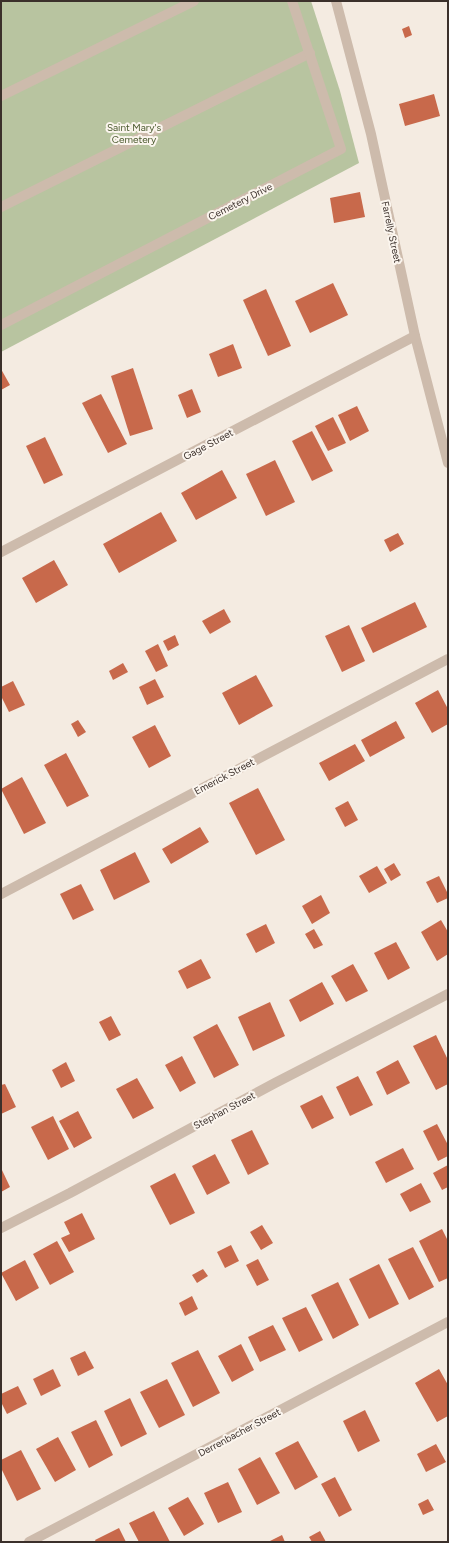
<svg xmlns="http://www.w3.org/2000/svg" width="449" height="1543" font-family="Figtree,sans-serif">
	<rect width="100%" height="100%" fill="#f4ebe1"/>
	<!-- green -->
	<polygon fill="#b8c4a0" points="1,1 311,1 340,91 359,163 1,352"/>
	<!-- building -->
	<g fill="#c8694b">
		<polygon points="409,26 412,35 405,38 402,29"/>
		<polygon points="434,94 440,116 405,126 399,104"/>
		<polygon points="360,192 365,217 334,223 330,198"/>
		<polygon points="333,283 348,315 310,333 295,301"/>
		<polygon points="266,289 291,346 268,356 243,300"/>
		<polygon points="233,344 242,368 218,377 209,354"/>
		<polygon points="133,368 153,429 130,436 111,376"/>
		<polygon points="1,369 10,385 1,390"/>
		<polygon points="192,389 201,412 187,418 178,395"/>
		<polygon points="101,394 127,444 108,453 82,403"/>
		<polygon points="357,406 369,431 350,441 338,415"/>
		<polygon points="333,417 346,443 328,451 315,426"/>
		<polygon points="312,431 333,471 312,481 292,441"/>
		<polygon points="45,437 63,475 44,484 26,446"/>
		<polygon points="275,460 295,502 266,516 246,474"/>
		<polygon points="222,470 237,498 196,520 181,493"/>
		<polygon points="161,512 177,541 119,573 103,544"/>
		<polygon points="398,533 404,544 390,552 384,540"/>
		<polygon points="54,560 68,585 36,603 22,578"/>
		<polygon points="415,602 427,627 373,653 361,628"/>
		<polygon points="224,609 231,622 210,634 202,621"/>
		<polygon points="349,625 365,661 342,672 325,636"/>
		<polygon points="175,635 179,645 168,651 163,641"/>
		<polygon points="158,644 168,666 156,672 145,651"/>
		<polygon points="123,663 128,672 113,680 109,671"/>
		<polygon points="256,675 273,706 239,725 222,693"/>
		<polygon points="155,679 164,697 147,705 139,687"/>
		<polygon points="13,681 25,705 9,712 1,696 1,687"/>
		<polygon points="438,690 448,709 448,724 432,733 415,703"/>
		<polygon points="78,720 86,732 78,737 71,724"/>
		<polygon points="396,721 405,738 370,757 361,740"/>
		<polygon points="155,725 171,756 149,768 132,737"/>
		<polygon points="355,744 365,761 329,781 319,763"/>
		<polygon points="66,753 89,796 67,807 44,765"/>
		<polygon points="22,777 46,823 24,834 1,789"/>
		<polygon points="258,788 285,840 256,855 229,803"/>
		<polygon points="348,801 358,820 345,827 335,808"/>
		<polygon points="200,827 209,842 171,864 162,849"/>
		<polygon points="135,852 150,882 114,900 100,870"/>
		<polygon points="394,863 401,875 391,881 384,869"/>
		<polygon points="377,866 387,883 369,893 359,876"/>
		<polygon points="439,876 448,894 448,898 437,903 426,882"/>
		<polygon points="81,884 94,910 73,920 60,894"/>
		<polygon points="321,895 330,913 312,924 302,906"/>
		<polygon points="441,920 448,932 448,954 437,961 421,932"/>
		<polygon points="266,924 275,943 256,953 246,934"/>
		<polygon points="314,929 323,945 314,949 305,934"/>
		<polygon points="396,942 410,968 388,980 374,953"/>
		<polygon points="201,959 211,978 187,989 178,971"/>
		<polygon points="353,964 368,991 346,1002 331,976"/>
		<polygon points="322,982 334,1004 300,1022 289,1000"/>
		<polygon points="270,1002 285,1036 253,1051 238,1017"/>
		<polygon points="111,1016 121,1035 109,1041 99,1022"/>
		<polygon points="217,1024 239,1065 214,1078 193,1037"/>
		<polygon points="436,1035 448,1060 448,1084 436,1090 413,1046"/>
		<polygon points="182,1056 196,1083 180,1092 165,1065"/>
		<polygon points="398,1060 410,1083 387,1095 376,1072"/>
		<polygon points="66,1062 75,1081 61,1088 52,1070"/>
		<polygon points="358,1076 373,1105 350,1116 336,1087"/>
		<polygon points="137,1078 154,1108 133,1119 116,1089"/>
		<polygon points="5,1084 16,1107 1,1114 1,1085"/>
		<polygon points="322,1095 334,1118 312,1129 300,1106"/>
		<polygon points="78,1111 92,1138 74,1148 59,1121"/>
		<polygon points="53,1116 69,1149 48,1160 31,1127"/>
		<polygon points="437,1124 448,1145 448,1156 438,1161 423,1131"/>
		<polygon points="252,1130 269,1164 248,1175 231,1140"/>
		<polygon points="403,1148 414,1169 386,1183 375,1162"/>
		<polygon points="215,1154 230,1183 207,1195 192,1166"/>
		<polygon points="448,1165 448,1187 442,1190 433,1173"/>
		<polygon points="1,1168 10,1187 1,1192"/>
		<polygon points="175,1173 195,1213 170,1225 150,1186"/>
		<polygon points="421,1183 431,1202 410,1212 400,1194"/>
		<polygon points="82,1213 95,1239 69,1252 61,1238 70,1234 64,1222"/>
		<polygon points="262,1225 273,1243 261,1250 250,1232"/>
		<polygon points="442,1229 448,1241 448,1278 439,1282 419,1241"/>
		<polygon points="57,1241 74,1272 50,1285 33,1254"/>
		<polygon points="231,1245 239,1261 225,1268 217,1252"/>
		<polygon points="413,1247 434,1287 409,1300 388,1259"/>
		<polygon points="258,1259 269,1280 257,1286 246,1265"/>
		<polygon points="25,1260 39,1288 16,1301 1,1273"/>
		<polygon points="379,1264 399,1304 369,1319 349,1279"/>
		<polygon points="203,1269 208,1276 197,1283 192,1275"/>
		<polygon points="338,1282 359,1325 333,1339 311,1295"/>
		<polygon points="192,1296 198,1309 185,1316 179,1303"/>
		<polygon points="306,1307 323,1340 299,1352 282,1318"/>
		<polygon points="273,1325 286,1350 260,1362 248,1337"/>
		<polygon points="241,1344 254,1370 232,1382 218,1356"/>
		<polygon points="198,1350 220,1393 193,1407 171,1363"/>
		<polygon points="85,1351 94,1368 78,1376 70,1358"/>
		<polygon points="53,1369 61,1386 41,1396 33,1379"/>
		<polygon points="439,1369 448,1385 448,1416 437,1422 415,1383"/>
		<polygon points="167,1379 185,1415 159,1428 140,1392"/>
		<polygon points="18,1386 27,1404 7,1414 1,1402 1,1394"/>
		<polygon points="130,1398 147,1434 121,1447 104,1411"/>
		<polygon points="365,1410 380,1441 358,1452 343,1421"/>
		<polygon points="96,1420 113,1455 89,1468 71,1432"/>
		<polygon points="58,1437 76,1470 55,1482 36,1449"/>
		<polygon points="298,1441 318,1477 295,1490 275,1453"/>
		<polygon points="436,1444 446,1462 426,1472 417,1454"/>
		<polygon points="21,1450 41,1489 17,1501 1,1468 1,1460"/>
		<polygon points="260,1457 280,1493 257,1505 238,1469"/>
		<polygon points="335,1477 352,1510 339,1517 321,1484"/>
		<polygon points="228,1482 242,1512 218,1523 204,1493"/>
		<polygon points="188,1497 204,1524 184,1536 168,1508"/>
		<polygon points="428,1499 434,1510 423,1515 418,1504"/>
		<polygon points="154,1511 170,1542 139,1542 129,1523"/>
		<polygon points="119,1528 126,1542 96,1542 95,1540"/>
		<polygon points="320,1531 326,1542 312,1542 309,1537"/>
		<polygon points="282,1535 285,1542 268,1542"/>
	</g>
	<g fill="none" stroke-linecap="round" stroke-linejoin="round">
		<!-- minor -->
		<g stroke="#cdbbac" stroke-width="10">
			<polyline points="336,1 371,134 415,336 448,463"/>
			<polyline points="1,96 194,1"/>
			<polyline points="1,207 310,53"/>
			<polyline points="1,325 341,149 292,1"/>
			<polyline points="1,552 415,336"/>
			<polyline points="1,894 448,659"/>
			<polyline points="1,1228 70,1193 275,1083 448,994"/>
			<polyline points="29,1542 448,1322"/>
		</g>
	</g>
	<g text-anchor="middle" stroke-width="4" stroke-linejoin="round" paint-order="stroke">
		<!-- park labels -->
		<g font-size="10" fill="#4a5a2e" stroke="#fbf5ee">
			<text x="134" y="131">Saint Mary's<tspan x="134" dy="12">Cemetery</tspan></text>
		</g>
		<!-- street labels -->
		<g font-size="10" fill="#3b302b" stroke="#fbf5ee">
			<text transform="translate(240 201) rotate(-27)" y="4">Cemetery Drive</text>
			<text transform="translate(392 232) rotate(78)" y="4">Farrelly Street</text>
			<text transform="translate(208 444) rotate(-28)" y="4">Gage Street</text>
			<text transform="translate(224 776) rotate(-28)" y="4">Emerick Street</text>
			<text transform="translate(224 1110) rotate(-28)" y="4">Stephan Street</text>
			<text transform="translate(239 1432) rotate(-28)" y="4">Derrenbacher Street</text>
		</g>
	</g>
	<!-- border -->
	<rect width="449" height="1543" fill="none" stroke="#3b302b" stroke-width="4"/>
</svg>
